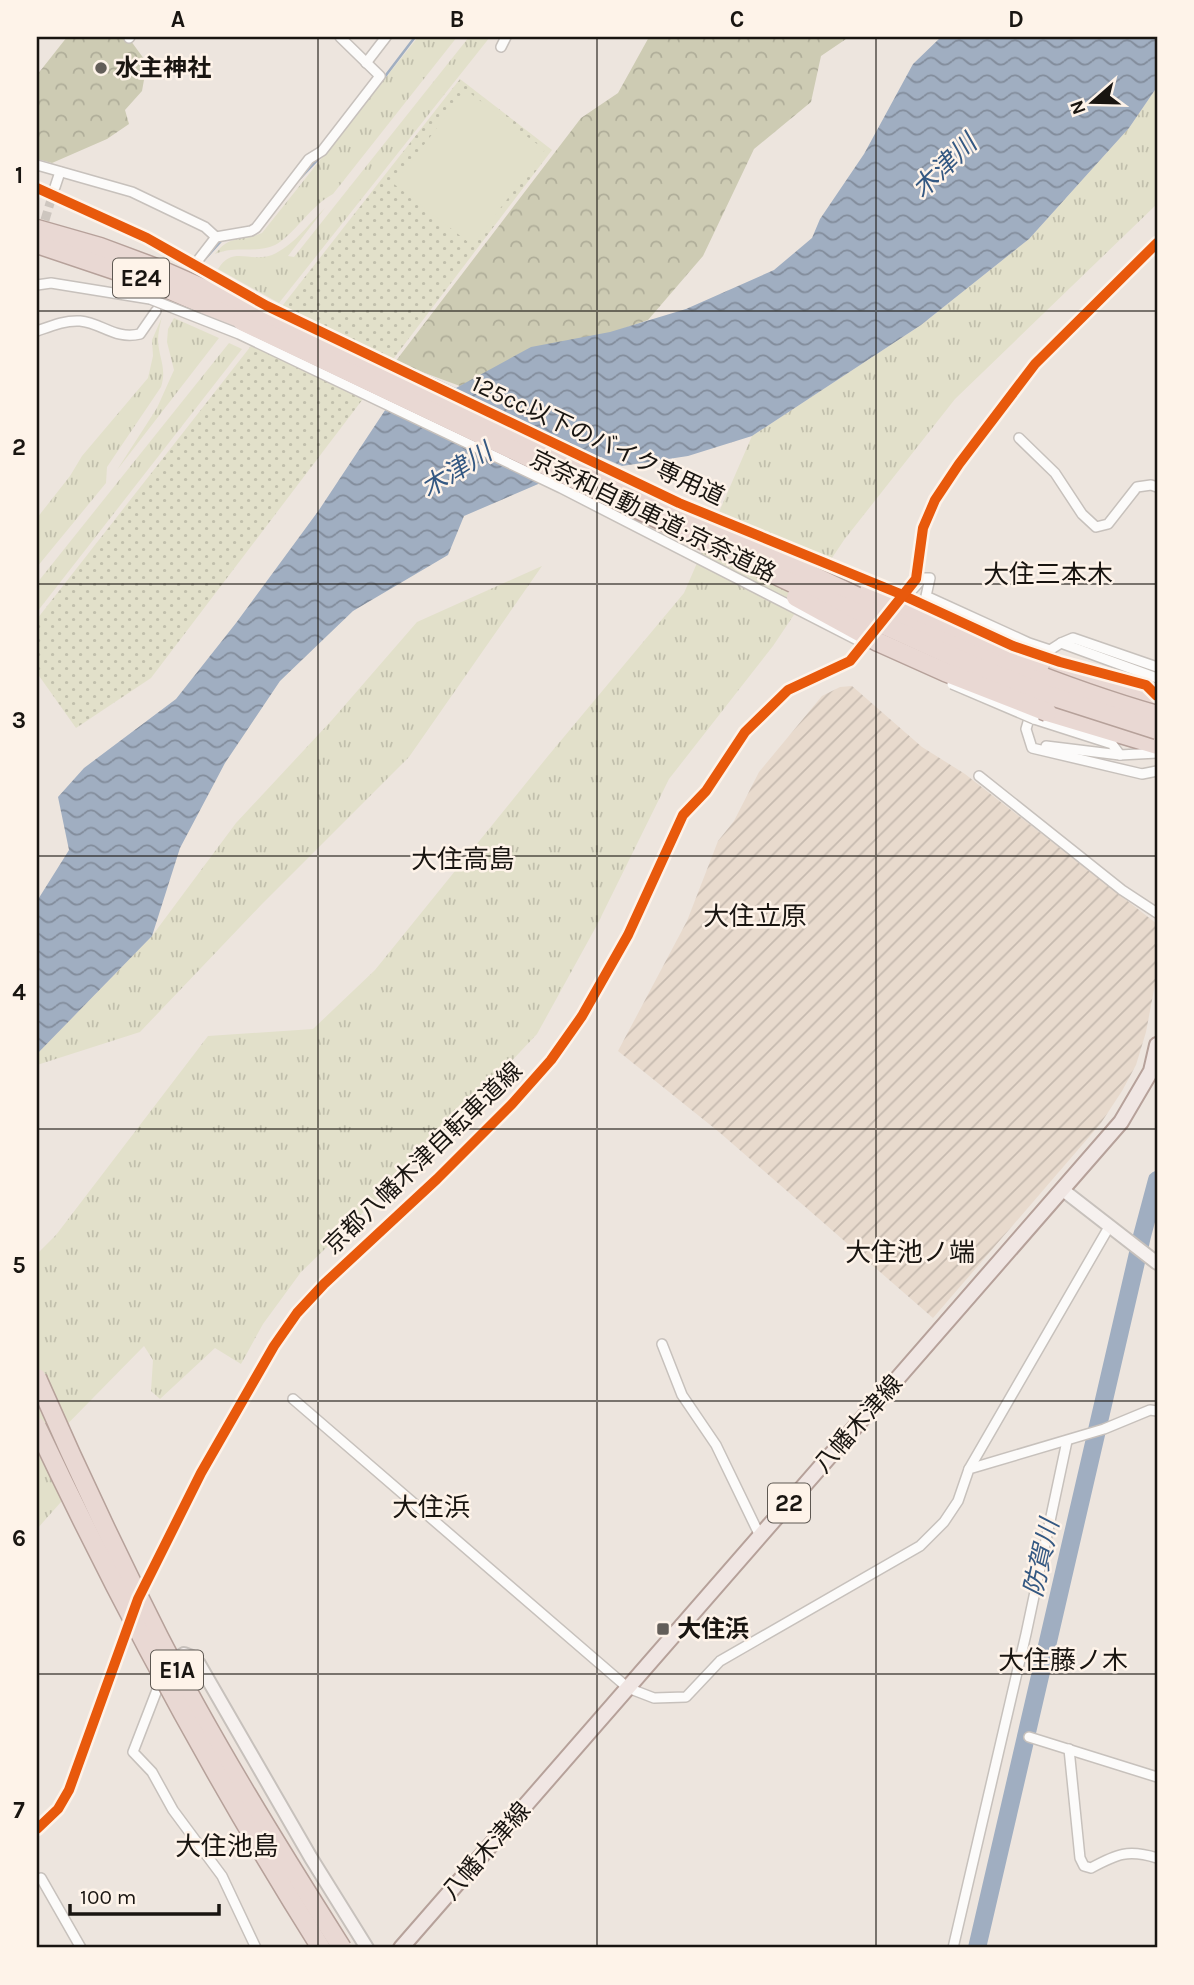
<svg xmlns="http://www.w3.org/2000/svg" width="1194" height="1985" font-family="Karla,'Noto Sans JP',sans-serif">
	<defs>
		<pattern id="industrial-furrows" width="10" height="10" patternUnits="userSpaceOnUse" patternTransform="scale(1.75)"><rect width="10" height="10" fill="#e8dacd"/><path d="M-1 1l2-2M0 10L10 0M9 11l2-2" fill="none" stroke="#c6baaf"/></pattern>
		<pattern id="grass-tufts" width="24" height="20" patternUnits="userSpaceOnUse" patternTransform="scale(1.75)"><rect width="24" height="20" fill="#e2e0ca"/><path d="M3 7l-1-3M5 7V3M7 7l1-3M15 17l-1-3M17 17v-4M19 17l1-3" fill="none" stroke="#c1bfac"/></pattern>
		<pattern id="forest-crowns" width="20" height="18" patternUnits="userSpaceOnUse" patternTransform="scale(1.75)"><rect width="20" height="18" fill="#cdcbb3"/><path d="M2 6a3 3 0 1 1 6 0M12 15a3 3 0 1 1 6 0" fill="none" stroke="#afad99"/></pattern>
		<pattern id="park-dots" width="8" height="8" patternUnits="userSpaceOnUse" patternTransform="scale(1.75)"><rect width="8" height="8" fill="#e2e0ca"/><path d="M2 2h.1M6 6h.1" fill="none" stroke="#c1bfac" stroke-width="1.8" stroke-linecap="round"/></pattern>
		<pattern id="water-waves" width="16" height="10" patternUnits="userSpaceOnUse" patternTransform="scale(1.75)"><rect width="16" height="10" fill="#a0aec1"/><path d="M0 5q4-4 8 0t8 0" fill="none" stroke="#828c9b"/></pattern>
	</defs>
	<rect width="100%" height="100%" fill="#ede5de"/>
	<!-- industrial -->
	<polygon fill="url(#industrial-furrows)" points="852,686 922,747 965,774 1157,924 1157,974 1146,1032 1136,1065 1122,1091 1101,1123 933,1318 719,1132 618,1051 687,921 718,841 734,821 759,772 822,696 840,687"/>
	<!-- grass -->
	<g fill="url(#grass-tufts)">
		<path d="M418,37h39l-124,157c-23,12 -39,41 -58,51 -19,9 -39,0 -60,9 15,-20 26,-12 47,-21z"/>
		<path d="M469,37h21l-211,266 -61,-34c14,-24 33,-6 54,-14 21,-9 36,-30 53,-47l-37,48 6,1z"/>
		<polygon points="1157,87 1157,204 955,399 844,540 773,646 669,779 597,925 537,1034 425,1153 301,1272 263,1324 241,1364 215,1348 160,1399 151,1391 153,1360 144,1346 41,1451 77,1484 37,1529 37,1254 56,1235 208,1036 313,1029 375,970 548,756 684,593 752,436 921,325 1029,239 1129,128"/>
		<path d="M162,317c-2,7 -4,16 -4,24 1,17 9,28 3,46l-54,80 -1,16 -69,84v-49l33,-42 12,-20 66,-78 5,-22 -1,-16z"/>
		<polygon points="174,318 219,338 117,470 157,408 174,370 167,342 168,329"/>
		<polygon points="229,343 242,349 37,612 37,583"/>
		<polygon points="542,566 409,757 262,904 140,1032 37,1065 37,1054 152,936 236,823 332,720 417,622"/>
	</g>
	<!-- forest -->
	<g fill="url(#forest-crowns)">
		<polygon points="67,37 128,37 147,63 142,91 125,110 129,124 107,139 52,163 37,159 37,75"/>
		<polygon points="649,37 849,37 821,56 811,102 754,149 703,256 648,320 460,386 395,362 581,118 618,93"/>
	</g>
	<!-- park -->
	<polygon fill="url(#park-dots)" points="460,79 552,150 151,678 76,728 37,673 37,619"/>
	<!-- pitch -->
	<polygon fill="#e2e0ca" points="466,90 545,150 472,245 394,184"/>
	<!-- water -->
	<polygon fill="url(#water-waves)" points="941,37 1157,37 1157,87 1129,128 1029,239 921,325 752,436 688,456 622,466 601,457 464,516 448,555 353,611 280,681 225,763 180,848 152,936 37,1054 37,901 69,850 58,797 84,768 176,699 236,623 319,510 413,368 456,388 531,347 610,332 686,309 774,270 812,238 820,219 864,154 913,64"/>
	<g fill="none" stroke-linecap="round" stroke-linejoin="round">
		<!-- stream -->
		<g stroke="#a0aec1" stroke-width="2.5">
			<polyline points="383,79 415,37"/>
			<polyline points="293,186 322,155"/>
			<polyline points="204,260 222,240"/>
		</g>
		<!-- river -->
		<polyline stroke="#a0aec1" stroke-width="18" points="977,1948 1142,1236 1157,1180"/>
		<!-- street-tunnel -->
		<polyline stroke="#cdc6bf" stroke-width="9" stroke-dasharray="9 4.5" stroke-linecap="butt" points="41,233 54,190"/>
		<defs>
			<g id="street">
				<polyline points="129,38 130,37"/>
				<polyline points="501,47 506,37"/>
				<polyline points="366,63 386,37"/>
				<polyline points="37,165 132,192 205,227 216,237 199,259"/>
				<polyline points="55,187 60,172"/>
				<polyline points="37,188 147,238 185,260"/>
				<polyline points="216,237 251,231 256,228 309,159 322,151 380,76 340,37"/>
				<polyline points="37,285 51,283 150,299"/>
				<path d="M37,331c14,-5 28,-11 43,-10 22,2 35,19 60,13l16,-23"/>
				<polyline points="1019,438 1055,473 1082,514 1096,527 1108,524 1137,487 1151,485 1157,487"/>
				<polyline points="907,591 912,590 923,578 930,578 926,596 1029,643 1050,650 1061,643 1157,678"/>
				<polyline points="1061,643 1073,638 1157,667"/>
				<polyline points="1031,712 1026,729 1032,748 1142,774 1157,771"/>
				<polyline points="1034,719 1112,744 1120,755"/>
				<polyline points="1046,746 1120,755 1157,753"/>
				<polyline points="979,776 1122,890 1157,913"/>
				<polyline points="662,1344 682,1395 716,1445 760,1536"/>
				<polyline points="293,1399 628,1688 654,1698 686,1697 720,1661 920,1546 944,1522 958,1501 969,1469 1104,1429 1150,1410 1157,1411"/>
				<polyline points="969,1469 1109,1227"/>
				<polyline points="162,1677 133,1752 152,1772 173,1810 222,1876 256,1948"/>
				<polyline points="1029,1737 1157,1777"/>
				<path d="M1069,1749l11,109 4,8 7,2c26,-14 37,-19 66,-10"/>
				<polyline points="41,1878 81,1948"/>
				<polyline points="953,1948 1026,1634 1067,1441"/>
			</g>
			<g id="secondary">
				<polyline points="1063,1190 1157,1263"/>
				<polyline points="167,1665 184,1654 192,1657 199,1664 311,1858 367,1948"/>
			</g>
			<polyline id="primary" points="401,1948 1121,1122 1151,1071 1157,1045"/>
			<g id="highway">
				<polyline points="37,229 100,247 159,269 252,310"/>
				<polyline points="37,244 156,284 242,321"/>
				<polyline points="1058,669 1156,696"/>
				<polyline points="1047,712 1157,745"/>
			</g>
		</defs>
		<!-- street casing -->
		<use href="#street" stroke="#c7c1bc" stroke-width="12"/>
		<!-- secondary casing -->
		<use href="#secondary" stroke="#c7c1bc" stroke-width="16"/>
		<!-- primary casing -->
		<use href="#primary" stroke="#b6a19a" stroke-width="18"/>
		<!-- highway casing -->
		<use href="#highway" stroke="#b6a19a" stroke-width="21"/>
		<!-- street -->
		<use href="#street" stroke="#fcfbfa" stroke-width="9"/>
		<!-- secondary -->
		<use href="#secondary" stroke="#f6f1ef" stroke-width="12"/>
		<!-- primary -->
		<use href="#primary" stroke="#f0e6e3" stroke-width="14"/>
		<!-- highway -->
		<use href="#highway" stroke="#e9d8d3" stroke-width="18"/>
		<defs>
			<g id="street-bridge">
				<polyline points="185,260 267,306 437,387"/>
				<polyline points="150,299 239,334 561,488 863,643"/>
				<polyline points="693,509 929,607"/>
				<polyline points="1038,654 1060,662"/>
				<polyline points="952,684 1034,719"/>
			</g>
			<g id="highway-bridge">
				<path d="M252,310c149,70 299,140 449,212 149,71 297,147 456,193"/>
				<polyline points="242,321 801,587 965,662 1048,695 1157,730"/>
				<polyline points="869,591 1041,663"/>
				<polyline points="796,597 878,642 945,672 1047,712"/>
				<path d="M37,1378c38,87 79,174 122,259 55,107 119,210 183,311"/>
				<path d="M37,1427c85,180 178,353 284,521"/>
			</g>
		</defs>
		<!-- street-bridge casing -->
		<use href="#street-bridge" stroke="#c7c1bc" stroke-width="12" stroke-linecap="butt"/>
		<!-- highway-bridge casing -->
		<use href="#highway-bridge" stroke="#b6a19a" stroke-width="21" stroke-linecap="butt"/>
		<!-- street-bridge -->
		<use href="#street-bridge" stroke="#fcfbfa" stroke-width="9"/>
		<!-- highway-bridge -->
		<use href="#highway-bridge" stroke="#e9d8d3" stroke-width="18"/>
		<defs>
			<g id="cycleway">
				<polyline points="37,188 147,238 267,306 679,503 898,593 1013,646 1060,662 1146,685 1157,696"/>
				<polyline points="37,1829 58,1809 69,1790 138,1599 201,1473 274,1346 297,1313 324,1284 437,1179 512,1104 551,1060 582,1016 628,935 683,815 706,791 745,732 788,690 850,661 916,579 923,528 935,500 959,464 1035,364 1157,243"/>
			</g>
		</defs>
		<!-- cycleway casing -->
		<use href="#cycleway" stroke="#fef3e9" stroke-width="15"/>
		<!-- cycleway -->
		<use href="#cycleway" stroke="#e8590c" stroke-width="10"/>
	</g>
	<!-- grid -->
	<path fill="none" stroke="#191511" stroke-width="2" stroke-opacity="0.55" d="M318,37v1911M597,37v1911M876,37v1911M37,311h1120M37,584h1120M37,856h1120M37,1129h1120M37,1401h1120M37,1674h1120"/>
	<!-- markers -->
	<g fill="#635e59" stroke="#fef3e9" stroke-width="2.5">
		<circle cx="101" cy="68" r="7"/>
		<rect x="656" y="1622" width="14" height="14" rx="3.5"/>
	</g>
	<g text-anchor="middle" stroke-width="5" stroke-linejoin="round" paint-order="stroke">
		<!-- shield labels -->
		<g fill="#fef3e9" stroke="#5e5852" stroke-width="2">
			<rect x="113" y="258.5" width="56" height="39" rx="5"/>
			<rect x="768" y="1483.5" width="42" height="39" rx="5"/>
			<rect x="151" y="1650.5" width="52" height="39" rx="5"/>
		</g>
		<g font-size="23" font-weight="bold" fill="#191511">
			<text x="141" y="286">E24</text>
			<text x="789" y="1511">22</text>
			<text x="177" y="1678">E1A</text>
		</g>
		<!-- poi labels -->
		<g font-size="24" font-weight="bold" fill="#191511" stroke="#fef3e9" text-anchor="start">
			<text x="115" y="76">水主神社</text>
			<text x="677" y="1637">大住浜</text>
		</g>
		<!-- street labels -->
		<g font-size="24" fill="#191511" stroke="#fef3e9">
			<text transform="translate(598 440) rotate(25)" y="8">125cc以下のバイク専用道</text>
			<text transform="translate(653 516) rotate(26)" y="8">京奈和自動車道;京奈道路</text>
			<text transform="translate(423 1158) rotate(-44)" y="8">京都八幡木津自転車道線</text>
			<text transform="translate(858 1424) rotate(-49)" y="8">八幡木津線</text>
			<text transform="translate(486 1851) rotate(-49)" y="8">八幡木津線</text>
		</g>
		<!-- water labels -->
		<g font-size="26" font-style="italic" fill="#345882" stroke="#fef3e9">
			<text transform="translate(944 166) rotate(-44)" y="9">木津川</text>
			<text transform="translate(456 470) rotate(-32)" y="9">木津川</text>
			<text transform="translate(1041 1558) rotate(-77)" y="9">防賀川</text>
		</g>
		<!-- neighbourhood labels -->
		<g font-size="26" fill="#191511" stroke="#fef3e9">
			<text x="1048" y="583">大住三本木</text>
			<text x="463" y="868">大住高島</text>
			<text x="755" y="925">大住立原</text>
			<text x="910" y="1261">大住池ノ端</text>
			<text x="431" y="1516">大住浜</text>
			<text x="1063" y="1669">大住藤ノ木</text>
			<text x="227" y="1855">大住池島</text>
		</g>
	</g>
	<!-- border -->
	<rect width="1194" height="1985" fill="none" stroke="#fef3e9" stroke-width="77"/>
	<!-- north arrow -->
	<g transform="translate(1093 102) rotate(250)" stroke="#fef3e9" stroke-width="5" paint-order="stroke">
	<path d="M0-5L12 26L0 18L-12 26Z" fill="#191511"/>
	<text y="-10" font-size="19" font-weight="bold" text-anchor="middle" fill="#191511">N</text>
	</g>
	<!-- scale -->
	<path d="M70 1904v10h149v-10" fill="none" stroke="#191511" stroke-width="3.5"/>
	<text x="80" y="1904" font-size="21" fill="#191511" stroke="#fef3e9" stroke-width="5" paint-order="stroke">100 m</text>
	<rect x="38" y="38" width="1118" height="1908" fill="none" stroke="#191511" stroke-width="2.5"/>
	<g font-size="23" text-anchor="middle" font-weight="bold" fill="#191511">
		<text x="178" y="27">A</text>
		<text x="457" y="27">B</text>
		<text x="737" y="27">C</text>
		<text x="1016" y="27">D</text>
		<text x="19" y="183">1</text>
		<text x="19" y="455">2</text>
		<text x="19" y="728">3</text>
		<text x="19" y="1000">4</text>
		<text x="19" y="1273">5</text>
		<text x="19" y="1546">6</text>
		<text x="19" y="1818">7</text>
	</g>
</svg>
